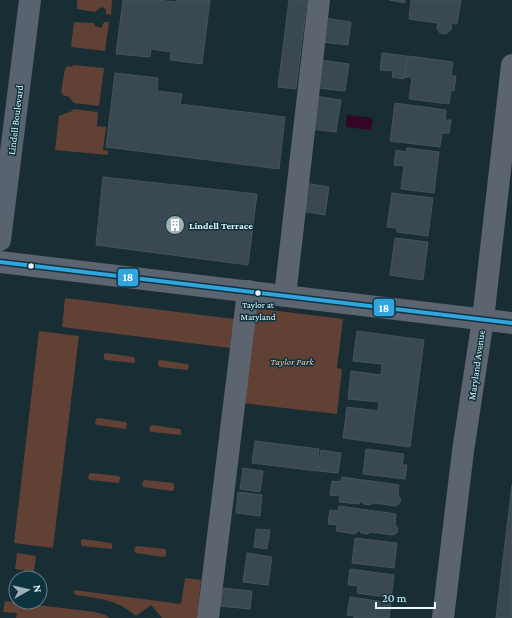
<svg xmlns="http://www.w3.org/2000/svg" width="512" height="618" font-family="'Crimson Pro',serif">
	<rect width="100%" height="100%" fill="#182d34"/>
	<!-- green -->
	<g fill="#614133">
		<polygon points="77,0 112,0 111,15 106,14 106,10 104,8 101,7 95,12 77,9"/>
		<polygon points="74,22 94,23 95,26 101,28 104,22 109,22 105,51 71,47"/>
		<polygon points="73,65 104,68 99,106 74,103 69,97 63,95 61,92 65,69 67,66 72,67"/>
		<polygon points="73,109 98,112 97,126 106,127 103,150 108,151 108,155 55,150 59,116 72,111"/>
		<polygon points="65,298 234,319 230,348 62,327"/>
		<polygon points="253,308 343,319 337,368 342,369 337,414 242,403"/>
		<polygon points="39,331 79,336 53,548 14,543"/>
		<polygon points="106,353 134,357 135,359 135,363 105,360 104,358 104,354"/>
		<polygon points="160,360 188,364 189,366 188,370 159,367 158,365 158,361"/>
		<polygon points="98,418 126,422 127,424 126,429 97,425 95,424 96,419"/>
		<polygon points="152,425 180,429 181,431 181,435 151,432 149,430 150,426"/>
		<polygon points="91,473 119,476 120,478 119,483 90,480 88,478 89,474"/>
		<polygon points="145,480 173,483 174,485 174,490 171,491 144,487 142,485 143,481"/>
		<polygon points="83,539 111,543 112,544 112,549 82,546 81,544 81,540"/>
		<polygon points="137,546 165,549 166,551 166,556 163,557 136,553 134,551 135,547"/>
		<polygon points="17,553 36,556 34,572 15,569"/>
		<path d="M186,578l15,2 -4,38h-35l-11,-13 -15,11c-20,-17 -35,-17 -60,-21l-2,-2v-3l107,14 4,-25z"/>
		<polygon points="5,601 95,612 105,615 110,618 16,618 17,613 3,612"/>
	</g>
	<!-- water -->
	<polygon fill="#330526" points="347,115 373,118 371,130 346,127"/>
	<!-- building -->
	<g fill="#394851" stroke="#44545d">
		<polygon points="123,0 157,0 176,2 177,0 210,0 202,64 170,60 171,52 151,49 150,57 116,54"/>
		<polygon points="289,0 307,0 296,89 278,87"/>
		<polygon points="389,0 405,0 405,3"/>
		<polygon points="411,0 461,0 457,24 452,23 451,30 446,34 440,33 437,29 438,23 409,19"/>
		<polygon points="324,18 351,22 348,45 321,42"/>
		<polygon points="382,53 407,56 404,79 392,77 393,71 380,70"/>
		<polygon points="408,56 453,62 451,76 456,76 454,91 451,90 449,104 409,99 412,77 405,77"/>
		<polygon points="320,60 349,64 345,91 317,88"/>
		<polygon points="115,73 158,78 157,91 182,94 180,104 285,117 279,169 106,147"/>
		<polygon points="314,96 341,100 336,132 310,129"/>
		<polygon points="395,103 446,110 445,120 451,120 449,133 442,133 440,147 390,141"/>
		<polygon points="407,148 439,152 434,193 401,189 404,166 394,165 396,150 406,152"/>
		<polygon points="103,177 257,194 248,265 96,245"/>
		<polygon points="304,183 329,187 325,215 300,211"/>
		<polygon points="392,193 433,198 428,236 397,232 397,228 387,227"/>
		<polygon points="395,238 428,242 423,280 390,275"/>
		<polygon points="357,331 424,340 410,447 343,438 347,407 378,411 379,402 348,399 351,371 381,375 382,364 353,361"/>
		<polygon points="255,441 319,449 317,471 252,463"/>
		<polygon points="366,449 404,454 402,465 407,465 405,479 363,474"/>
		<polygon points="321,450 341,453 338,473 318,471"/>
		<polygon points="243,468 263,471 260,492 240,489"/>
		<polygon points="342,477 399,485 398,495 401,499 399,504 396,506 374,503 369,505 364,504 362,501 358,504 339,502 340,496 330,495 332,481 341,482"/>
		<polygon points="512,485 512,618 496,618"/>
		<polygon points="238,492 262,495 260,516 236,513"/>
		<polygon points="339,506 396,514 395,524 398,529 397,533 393,535 371,532 367,534 361,533 359,530 355,534 336,531 337,525 328,524 330,510 338,511"/>
		<polygon points="256,529 270,530 267,549 254,547"/>
		<polygon points="355,538 397,543 394,568 352,563"/>
		<polygon points="247,553 272,557 268,585 243,582"/>
		<polygon points="350,569 394,575 391,598 357,593 358,586 348,585"/>
		<polygon points="222,588 252,591 250,609 220,606"/>
		<polygon points="350,597 391,603 389,618 354,618 354,616 347,615"/>
	</g>
	<g fill="none" stroke-linecap="round" stroke-linejoin="round">
		<!-- minor -->
		<g stroke="#5c6470" stroke-width="22">
			<polyline points="0,262 512,323"/>
			<polyline points="285,296 319,0"/>
			<polyline points="208,618 248,291"/>
			<polyline points="443,618 463,451 483,319 512,65"/>
		</g>
		<!-- major -->
		<polyline stroke="#58636f" stroke-width="22" points="0,240 30,0"/>
		<defs>
			<polyline id="bus-1" points="0,262 512,323"/>
		</defs>
		<!-- bus-1 casing -->
		<use href="#bus-1" stroke="#0d333f" stroke-width="7"/>
		<!-- bus-1 -->
		<use href="#bus-1" stroke="#33a5de" stroke-width="4"/>
	</g>
	<!-- icons -->
	<defs>
		<symbol id="building-disc" viewBox="-11 -11 22 22"><circle r="9.5" fill="#9fb0b7" stroke="#0d333f"/><path d="M-4-6H4V6H1V3H-1V6H-4ZM-2.5-4.3h1.7v1.8h-1.7ZM.8-4.3h1.7v1.8H.8ZM-2.5-1h1.7V.8h-1.7ZM.8-1h1.7V.8H.8Z" fill="#fff"/></symbol>
	</defs>
	<g fill-rule="evenodd">
		<use href="#building-disc" x="164" y="214" width="22" height="22"/>
	</g>
	<!-- markers -->
	<g fill="#e8f7fd" stroke="#0d333f" stroke-width="1.5">
		<circle cx="31" cy="266" r="3.5"/>
		<circle cx="258" cy="293" r="3.5"/>
	</g>
	<g text-anchor="middle" stroke-width="3" stroke-linejoin="round" paint-order="stroke">
		<!-- bus labels -->
		<g font-size="9" fill="#e8f7fd" stroke="#0d333f">
			<text x="258" y="308">Taylor at<tspan x="258" dy="12">Maryland</tspan></text>
		</g>
		<!-- street labels -->
		<g font-size="10" fill="#e8f7fd" stroke="#0d333f">
			<text transform="translate(15 120) rotate(-83)" y="4">Lindell Boulevard</text>
			<text transform="translate(476 365) rotate(-82)" y="4">Maryland Avenue</text>
		</g>
		<!-- poi labels -->
		<g font-size="10" font-weight="bold" fill="#e8f7fd" stroke="#0d333f" text-anchor="start">
			<text x="189" y="229">Lindell Terrace</text>
		</g>
		<!-- park labels -->
		<g font-size="10" font-style="italic" fill="#f7bea6" stroke="#0d333f">
			<text x="292" y="365">Taylor Park</text>
		</g>
	</g>
	<g stroke="#0d333f" stroke-width="1.5">
		<rect x="117" y="268" width="22" height="19" rx="4" fill="#33a5de"/>
		<rect x="373" y="298" width="22" height="19" rx="4" fill="#33a5de"/>
	</g>
	<g font-size="11" text-anchor="middle" font-weight="bold" fill="#fff">
		<text x="128" y="281">18</text>
		<text x="384" y="312">18</text>
	</g>
	<!-- north arrow -->
	<g transform="translate(28 590) rotate(82)"><circle r="19" fill="#0d333f" stroke="#65818b"/>
	<path d="M0-3L7 15L0 10L-7 15Z" fill="#9fb0b7"/>
	<text y="-6" font-size="11" font-weight="bold" text-anchor="middle" fill="#e8f7fd">N</text>
	</g>
	<!-- scale -->
	<path d="M376 602v6h59v-6" fill="none" stroke="#e8f7fd" stroke-width="2"/>
	<text x="382" y="602" font-size="12" fill="#e8f7fd" stroke="#0d333f" stroke-width="3" paint-order="stroke">20 m</text>
</svg>
